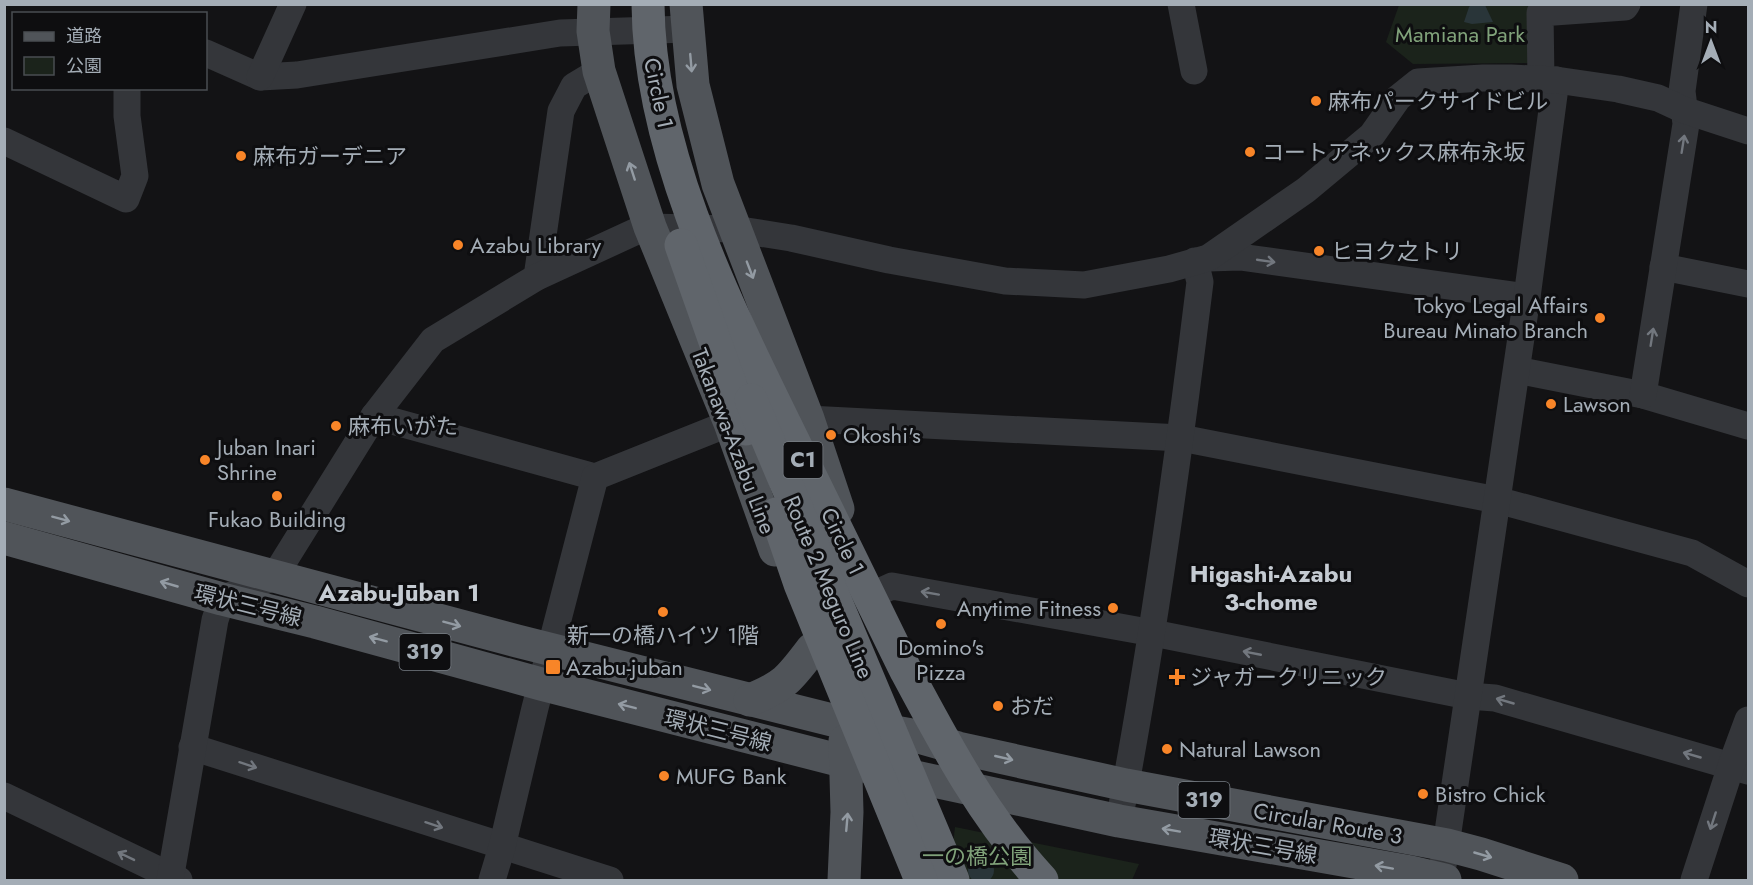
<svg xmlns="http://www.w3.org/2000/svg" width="1753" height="885" font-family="Jost,'Noto Sans JP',sans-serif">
	<rect width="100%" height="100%" fill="#131315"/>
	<!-- green -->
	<g fill="#1b231b">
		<polygon points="1399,5 1535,5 1533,63 1413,64 1386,42"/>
		<polygon points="955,827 1139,864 1132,880 949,880"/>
	</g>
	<!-- water -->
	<g fill="#293539">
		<polygon points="1472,4 1485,5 1493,22 1472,24 1464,22 1469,7"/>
		<circle cx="981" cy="870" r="13"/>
	</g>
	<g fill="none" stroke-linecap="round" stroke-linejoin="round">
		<!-- minor -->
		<g stroke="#34363a" stroke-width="27">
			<polyline points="1181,4 1194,71"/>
			<polyline points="206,53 260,77 297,75 560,33 688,29"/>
			<polyline points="260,77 293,4"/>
			<polyline points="1541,80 1540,13 1625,7 1627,4"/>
			<polyline points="4,141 126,199 135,176 127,116 127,88"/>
			<polyline points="1208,258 1240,257 1527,297"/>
			<polyline points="1663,267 1748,284"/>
			<polyline points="537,277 561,111 574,86 599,71"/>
			<polyline points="1517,370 1643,395 1748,426"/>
			<polyline points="1643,395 1686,124 1682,91 1694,4"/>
			<polyline points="374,416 595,477"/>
			<polyline points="808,419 1181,438 1497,500 1692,553 1748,584"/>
			<polyline points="868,597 892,586 1153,633 1468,696 1495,698 1748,771"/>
			<polyline points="192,747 610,880"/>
			<polyline points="4,796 179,880"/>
			<path d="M1119,821c34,-179 59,-359 81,-539l-5,-21"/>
			<polyline points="1441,879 1527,297 1556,80"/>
			<polyline points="170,880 215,620 222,599 274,577 374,416 433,340 537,277 639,230 650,227 734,229 791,238 889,260 1005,281 1084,285 1169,269 1208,258 1306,190 1372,135 1398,98 1418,82 1483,78 1511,78 1556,80 1618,89 1658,98 1684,110 1748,131"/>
			<polyline points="492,880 502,847 535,708 595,477 730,423"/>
			<polyline points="1694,880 1731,766 1748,720"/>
		</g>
		<!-- major -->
		<g stroke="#505459" stroke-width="33">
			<polyline points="594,4 593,31 599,71 650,227 730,423 775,550"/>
			<polyline points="686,4 693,85 718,184 808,419 838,509"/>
			<polyline points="4,504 517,641 844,723 912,735 958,748 1126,785 1447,845 1481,854 1562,880"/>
			<polyline points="4,538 222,599 315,622 541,684 846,762 1119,821 1411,872 1445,880"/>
			<path d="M750,700c35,-14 40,-22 62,-51"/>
			<polyline points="844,880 847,812 845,741"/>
		</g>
		<!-- highway-bridge -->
		<g stroke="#60656b" stroke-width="33">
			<path d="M648,4c1,145 75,293 137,420 40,82 80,163 120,245 40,75 79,149 137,211"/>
			<polyline points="681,245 746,429"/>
			<polyline points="751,400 953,880"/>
			<polyline points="776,514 800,584 921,880"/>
		</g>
	</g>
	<!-- one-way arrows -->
	<defs><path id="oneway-shaft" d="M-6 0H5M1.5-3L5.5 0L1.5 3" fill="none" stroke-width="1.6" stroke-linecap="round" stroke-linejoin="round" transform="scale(1.5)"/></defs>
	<g stroke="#939ba3">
		<use href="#oneway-shaft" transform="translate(691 63) rotate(85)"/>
		<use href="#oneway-shaft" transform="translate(632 171) rotate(-108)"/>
		<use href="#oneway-shaft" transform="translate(750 270) rotate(69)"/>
		<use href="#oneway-shaft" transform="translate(61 519) rotate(15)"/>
		<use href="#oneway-shaft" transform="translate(169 584) rotate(-164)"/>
		<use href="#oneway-shaft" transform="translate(452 624) rotate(15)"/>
		<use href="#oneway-shaft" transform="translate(378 639) rotate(-165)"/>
		<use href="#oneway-shaft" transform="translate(702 688) rotate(14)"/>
		<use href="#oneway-shaft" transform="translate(627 706) rotate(-166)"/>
		<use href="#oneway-shaft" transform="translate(1004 758) rotate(13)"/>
		<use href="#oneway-shaft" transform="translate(847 822) rotate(-85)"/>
		<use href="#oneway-shaft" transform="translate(1171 830) rotate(-170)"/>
		<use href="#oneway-shaft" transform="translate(1483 855) rotate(16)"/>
		<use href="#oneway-shaft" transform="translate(1384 867) rotate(-170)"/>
	</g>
	<g stroke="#72777e">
		<use href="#oneway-shaft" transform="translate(1683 144) rotate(-81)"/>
		<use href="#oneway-shaft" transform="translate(1266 261) rotate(8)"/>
		<use href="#oneway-shaft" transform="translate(1652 337) rotate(-81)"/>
		<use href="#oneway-shaft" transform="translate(930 593) rotate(-170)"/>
		<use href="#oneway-shaft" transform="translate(1252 653) rotate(-169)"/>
		<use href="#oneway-shaft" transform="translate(1505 701) rotate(-164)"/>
		<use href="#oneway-shaft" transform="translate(1692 755) rotate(-164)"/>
		<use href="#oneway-shaft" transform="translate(248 765) rotate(18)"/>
		<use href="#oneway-shaft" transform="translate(1713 821) rotate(108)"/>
		<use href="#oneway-shaft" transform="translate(434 825) rotate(18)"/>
		<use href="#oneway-shaft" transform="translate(126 856) rotate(-154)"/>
	</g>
	<!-- markers -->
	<g fill="#f88528" stroke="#0e0e10" stroke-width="2">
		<circle cx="1316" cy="101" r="6"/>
		<circle cx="1250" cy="152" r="6"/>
		<circle cx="241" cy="156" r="6"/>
		<circle cx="458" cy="245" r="6"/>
		<circle cx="1319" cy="251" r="6"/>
		<circle cx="1600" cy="318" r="6"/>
		<circle cx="1551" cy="404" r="6"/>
		<circle cx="336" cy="426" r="6"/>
		<circle cx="831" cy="435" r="6"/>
		<circle cx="205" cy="460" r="6"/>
		<circle cx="277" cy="496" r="6"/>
		<circle cx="1113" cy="608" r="6"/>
		<circle cx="663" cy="612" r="6"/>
		<circle cx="941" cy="624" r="6"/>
		<rect x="545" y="659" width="16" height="16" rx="3"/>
		<path d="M1174 668h6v6h6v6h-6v6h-6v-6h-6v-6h6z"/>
		<circle cx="998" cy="706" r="6"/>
		<circle cx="1167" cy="749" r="6"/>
		<circle cx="664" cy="776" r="6"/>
		<circle cx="1423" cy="794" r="6"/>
	</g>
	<g text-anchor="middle" stroke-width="6" stroke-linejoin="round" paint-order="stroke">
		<!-- shield labels -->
		<g fill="#0e0e10" stroke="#777d84" stroke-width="1.5">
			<rect x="783.5" y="442" width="39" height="36" rx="4.5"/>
			<rect x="399.5" y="634" width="51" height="36" rx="4.5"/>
			<rect x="1178.5" y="782" width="51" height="36" rx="4.5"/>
		</g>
		<g font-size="21" font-weight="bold" fill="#a4adb6">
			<text x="803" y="467">C1</text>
			<text x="425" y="659">319</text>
			<text x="1204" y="807">319</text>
		</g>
		<!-- park labels -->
		<g font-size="22" fill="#80a27a" stroke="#0e0e10">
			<text x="1460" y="42">Mamiana Park</text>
			<text x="977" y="864">一の橋公園</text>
		</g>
		<!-- street labels -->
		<g font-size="22" fill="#a4adb6" stroke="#0e0e10">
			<text transform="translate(659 93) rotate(78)" y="8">Circle 1</text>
			<text transform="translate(734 441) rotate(69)" y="8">Takanawa-Azabu Line</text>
			<text transform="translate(843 541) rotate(64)" y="8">Circle 1</text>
			<text transform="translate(829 587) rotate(67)" y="8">Route 2 Meguro Line</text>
			<text transform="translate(248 605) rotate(14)" y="8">環状三号線</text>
			<text transform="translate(718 730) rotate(14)" y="8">環状三号線</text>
			<text transform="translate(1328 823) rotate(10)" y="8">Circular Route 3</text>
			<text transform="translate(1263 846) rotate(10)" y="8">環状三号線</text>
		</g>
		<!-- poi labels -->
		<g font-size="22" fill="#a4adb6" stroke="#0e0e10" text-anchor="start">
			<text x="1328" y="109">麻布パークサイドビル</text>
			<text x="1262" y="160">コートアネックス麻布永坂</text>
			<text x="253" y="164">麻布ガーデニア</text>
			<text x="470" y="253">Azabu Library</text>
			<text x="1331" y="259">ヒヨク之トリ</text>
			<text x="1588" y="313" text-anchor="end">Tokyo Legal Affairs<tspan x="1588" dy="25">Bureau Minato Branch</tspan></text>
			<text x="1563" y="412">Lawson</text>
			<text x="348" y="434">麻布いがた</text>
			<text x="843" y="443">Okoshi's</text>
			<text x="217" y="455">Juban Inari<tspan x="217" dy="25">Shrine</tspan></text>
			<text x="277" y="527" text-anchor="middle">Fukao Building</text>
			<text x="1101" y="616" text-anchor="end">Anytime Fitness</text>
			<text x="663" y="643" text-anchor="middle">新一の橋ハイツ 1階</text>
			<text x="941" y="655" text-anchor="middle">Domino's<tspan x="941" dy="25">Pizza</tspan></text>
			<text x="566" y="675">Azabu-juban</text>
			<text x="1190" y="685">ジャガークリニック</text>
			<text x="1010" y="714">おだ</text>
			<text x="1179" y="757">Natural Lawson</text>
			<text x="676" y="784">MUFG Bank</text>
			<text x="1435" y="802">Bistro Chick</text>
		</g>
		<!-- neighbourhood labels -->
		<g font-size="24" font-weight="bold" fill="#c5cbd2" stroke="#0e0e10">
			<text x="1271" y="582">Higashi-Azabu<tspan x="1271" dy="28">3-chome</tspan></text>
			<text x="399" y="601">Azabu-Jūban 1</text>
		</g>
	</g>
	<!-- border -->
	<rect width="1753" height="885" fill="none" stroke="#a4adb6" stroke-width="12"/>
	<!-- legend -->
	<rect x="12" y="12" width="195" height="78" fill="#0e0e10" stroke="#4a4e52" stroke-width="1.5"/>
	<rect x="24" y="32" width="30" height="9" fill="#505459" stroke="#4a4e52" stroke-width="1.5"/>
	<text x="66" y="42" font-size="18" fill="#a4adb6">道路</text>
	<rect x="24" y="57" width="30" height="18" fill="#1b231b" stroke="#4a4e52" stroke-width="1.5"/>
	<text x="66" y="72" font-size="18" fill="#a4adb6">公園</text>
	<!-- north arrow -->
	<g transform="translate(1711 42)" stroke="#0e0e10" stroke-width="4.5" paint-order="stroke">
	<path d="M0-4.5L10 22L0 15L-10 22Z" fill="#a4adb6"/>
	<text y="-9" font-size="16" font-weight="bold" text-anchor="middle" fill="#a4adb6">N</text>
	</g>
</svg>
